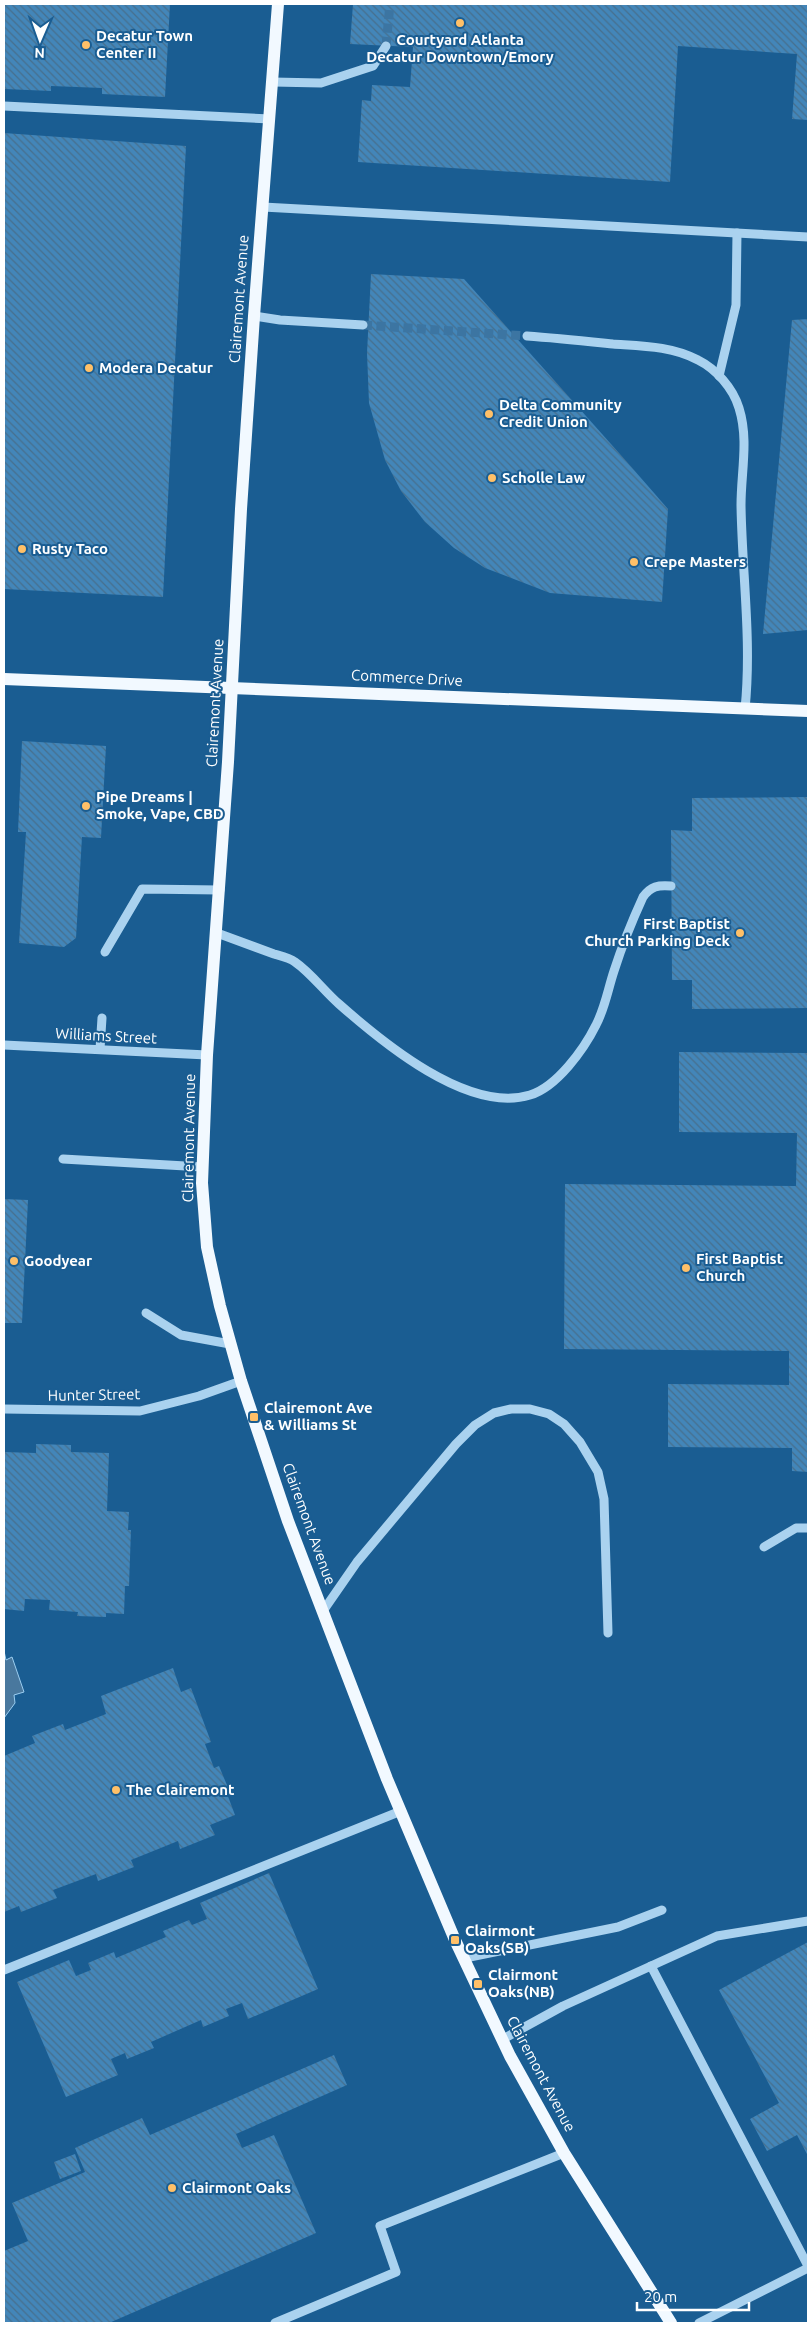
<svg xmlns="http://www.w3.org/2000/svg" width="812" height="2327" font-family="Ubuntu,sans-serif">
	<defs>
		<pattern id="building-back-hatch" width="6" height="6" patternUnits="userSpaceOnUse" patternTransform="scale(1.25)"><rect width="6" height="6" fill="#4386b9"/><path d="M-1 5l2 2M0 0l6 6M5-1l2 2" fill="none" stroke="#476f8d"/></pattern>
	</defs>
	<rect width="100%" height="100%" fill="#1a5d92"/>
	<!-- water -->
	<polygon fill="#49789e" stroke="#9ccef1" points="4,1651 6,1660 12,1657 24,1692 14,1695 15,1703 4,1718"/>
	<!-- building -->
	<g fill="url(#building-back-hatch)">
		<polygon points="4,4 170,4 165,97 102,94 102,88 51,86 51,91 4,89"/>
		<polygon points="353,4 808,4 808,120 792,119 797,54 678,46 670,182 358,162 362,100 371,101 372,85 410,87 413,47 350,44"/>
		<polygon points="4,133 186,146 163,597 4,589"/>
		<polygon points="371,274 464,279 627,462 668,509 662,602 550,593 485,568 454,548 425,522 401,491 385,460 369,403 367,353"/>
		<polygon points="808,319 808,630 763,634 792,320"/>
		<polygon points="22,741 106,746 101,838 82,837 76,938 64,947 19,943 26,832 18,832"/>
		<polygon points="808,797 808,1008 692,1009 692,980 672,980 671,830 692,831 692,798"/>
		<polygon points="679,1052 808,1053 808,1472 792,1471 792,1448 668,1447 668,1384 789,1385 789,1351 564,1349 565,1184 796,1186 797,1133 679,1132"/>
		<polygon points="4,1199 28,1200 22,1323 4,1323"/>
		<polygon points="36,1444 71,1445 71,1452 109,1453 107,1511 129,1512 128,1530 131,1530 129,1586 125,1586 124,1614 106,1613 106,1617 77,1616 78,1612 49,1610 50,1600 25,1599 24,1611 4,1609 4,1452 36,1453"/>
		<polygon points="173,1668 181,1692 191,1688 211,1742 205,1744 214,1768 219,1766 229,1790 226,1791 235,1815 210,1825 215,1835 180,1849 178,1841 131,1860 134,1867 98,1881 96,1874 53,1890 57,1898 21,1912 19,1906 4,1912 4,1756 35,1743 32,1736 63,1724 65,1730 106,1714 101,1696"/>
		<polygon points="269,1873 318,1989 248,2019 242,2003 226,2009 229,2016 203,2027 201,2020 151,2042 154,2048 127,2059 125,2053 111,2059 118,2075 66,2097 17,1982 69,1960 76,1976 91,1970 88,1963 114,1952 116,1958 166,1937 163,1931 189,1920 192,1925 207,1919 200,1903"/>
		<polygon points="808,1942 808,2156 797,2135 767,2151 750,2119 779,2103 719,1990"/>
		<polygon points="334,2055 347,2085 236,2134 242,2148 274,2135 316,2233 109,2323 4,2323 4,2251 28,2241 12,2203 85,2172 75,2148 142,2118 150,2135"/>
		<polygon points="75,2154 81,2171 60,2179 54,2162"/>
	</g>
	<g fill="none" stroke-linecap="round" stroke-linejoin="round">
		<!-- minor-tunnel -->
		<g stroke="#3c75a2" stroke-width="9" stroke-dasharray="9 4.5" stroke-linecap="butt">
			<polyline points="386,46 390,4"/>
			<polyline points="363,325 527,336"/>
		</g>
		<!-- minor -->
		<g stroke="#aad2ef" stroke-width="9">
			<polyline points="273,82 321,83 373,66 386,46"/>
			<polyline points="4,106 270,119"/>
			<polyline points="263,207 808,237"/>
			<polyline points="254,316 280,320 363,325"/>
			<path d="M527,336c29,2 57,5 86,8 29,2 59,2 85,16 18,9 35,28 41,48 10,32 2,64 2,97 1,68 11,136 4,204"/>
			<polyline points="719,376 736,305 737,233"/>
			<path d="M217,933c19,7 38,14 57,21 7,2 16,4 21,8 16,11 29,29 44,42 43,38 129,110 191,91 27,-8 54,-46 66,-70 9,-17 12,-36 18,-54 8,-25 18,-50 29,-74 8,-11 15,-12 28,-11"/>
			<polyline points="105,952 142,889 220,890"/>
			<polyline points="4,1045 207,1055"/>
			<polyline points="100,1049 102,1018"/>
			<polyline points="63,1159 203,1167"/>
			<polyline points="146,1313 181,1335 230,1344"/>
			<polyline points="4,1409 140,1411 199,1396 241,1381"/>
			<polyline points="764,1547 796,1528 808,1528"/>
			<polyline points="323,1611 357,1562 456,1444 475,1425 494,1413 511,1409 530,1409 549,1414 564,1424 580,1442 598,1472 604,1499 608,1633"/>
			<polyline points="465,1958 618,1927 662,1910"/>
			<polyline points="651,1966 808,2266"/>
			<polyline points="4,1970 401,1811"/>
			<polyline points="503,2039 563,2006 717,1936 808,1921"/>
			<polyline points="275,2323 396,2272 380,2226 564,2153"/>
			<polyline points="699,2323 808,2268"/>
		</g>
		<!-- major -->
		<g stroke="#f2f9ff" stroke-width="12">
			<polyline points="278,4 254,316 241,509 228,762 207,1055 202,1183 207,1247 220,1306 241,1381 288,1521 387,1779 455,1940 510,2056 564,2153 671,2323"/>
			<polyline points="4,679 808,711"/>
		</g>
	</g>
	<!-- markers -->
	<g fill="#ffc068" stroke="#1a5d92" stroke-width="2">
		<circle cx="460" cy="23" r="5"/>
		<circle cx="86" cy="45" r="5"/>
		<circle cx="89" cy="368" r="5"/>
		<circle cx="489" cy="414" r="5"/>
		<circle cx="492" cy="478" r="5"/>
		<circle cx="22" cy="549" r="5"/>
		<circle cx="634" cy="562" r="5"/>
		<circle cx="86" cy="806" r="5"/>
		<circle cx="740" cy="933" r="5"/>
		<circle cx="14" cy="1261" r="5"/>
		<circle cx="686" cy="1268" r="5"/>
		<rect x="249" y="1412" width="10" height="10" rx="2.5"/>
		<circle cx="116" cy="1790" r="5"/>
		<rect x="450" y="1935" width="10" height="10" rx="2.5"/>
		<rect x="473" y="1979" width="10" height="10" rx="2.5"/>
		<circle cx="172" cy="2188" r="5"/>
	</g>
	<g text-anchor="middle" stroke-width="4" stroke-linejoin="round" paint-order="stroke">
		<!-- poi labels -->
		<g font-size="15" font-weight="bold" fill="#fff" stroke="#1a5d92" text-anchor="start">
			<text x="96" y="41">Decatur Town<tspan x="96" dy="17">Center II</tspan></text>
			<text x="460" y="45" text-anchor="middle">Courtyard Atlanta<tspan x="460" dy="17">Decatur Downtown/Emory</tspan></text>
			<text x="99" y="373">Modera Decatur</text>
			<text x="499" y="410">Delta Community<tspan x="499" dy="17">Credit Union</tspan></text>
			<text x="502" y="483">Scholle Law</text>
			<text x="32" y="554">Rusty Taco</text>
			<text x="644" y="567">Crepe Masters</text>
			<text x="96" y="802">Pipe Dreams |<tspan x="96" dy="17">Smoke, Vape, CBD</tspan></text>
			<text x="730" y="929" text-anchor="end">First Baptist<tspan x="730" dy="17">Church Parking Deck</tspan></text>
			<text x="696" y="1264">First Baptist<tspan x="696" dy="17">Church</tspan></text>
			<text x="24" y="1266">Goodyear</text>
			<text x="264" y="1413">Clairemont Ave<tspan x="264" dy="17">&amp; Williams St</tspan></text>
			<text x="126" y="1795">The Clairemont</text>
			<text x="465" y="1936">Clairmont<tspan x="465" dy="17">Oaks(SB)</tspan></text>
			<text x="488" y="1980">Clairmont<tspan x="488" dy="17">Oaks(NB)</tspan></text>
			<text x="182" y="2193">Clairmont Oaks</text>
		</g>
		<!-- street labels -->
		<g font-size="15" fill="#fff" stroke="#1a5d92">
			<text transform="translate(239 299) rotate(-86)" y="5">Clairemont Avenue</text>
			<text transform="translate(407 678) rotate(3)" y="5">Commerce Drive</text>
			<text transform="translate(215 703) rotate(-87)" y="5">Clairemont Avenue</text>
			<text transform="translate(106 1036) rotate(3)" y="5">Williams Street</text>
			<text transform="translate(189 1138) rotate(-89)" y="5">Clairemont Avenue</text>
			<text transform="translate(94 1395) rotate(-1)" y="5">Hunter Street</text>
			<text transform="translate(309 1524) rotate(70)" y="5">Clairemont Avenue</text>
			<text transform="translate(541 2074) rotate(62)" y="5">Clairemont Avenue</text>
		</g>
	</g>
	<!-- border -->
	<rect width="812" height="2327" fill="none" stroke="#ffffff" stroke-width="10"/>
	<!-- north arrow -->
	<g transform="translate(40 40) rotate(182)" stroke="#1a5d92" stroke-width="4" paint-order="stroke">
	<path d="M0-4L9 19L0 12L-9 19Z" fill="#ffffff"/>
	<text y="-8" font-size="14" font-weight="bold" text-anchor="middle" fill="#ffffff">N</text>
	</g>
	<!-- scale -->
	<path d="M637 2302v8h112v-8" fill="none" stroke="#ffffff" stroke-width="2.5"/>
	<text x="644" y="2302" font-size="15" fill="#ffffff" stroke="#1a5d92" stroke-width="4" paint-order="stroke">20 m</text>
</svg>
